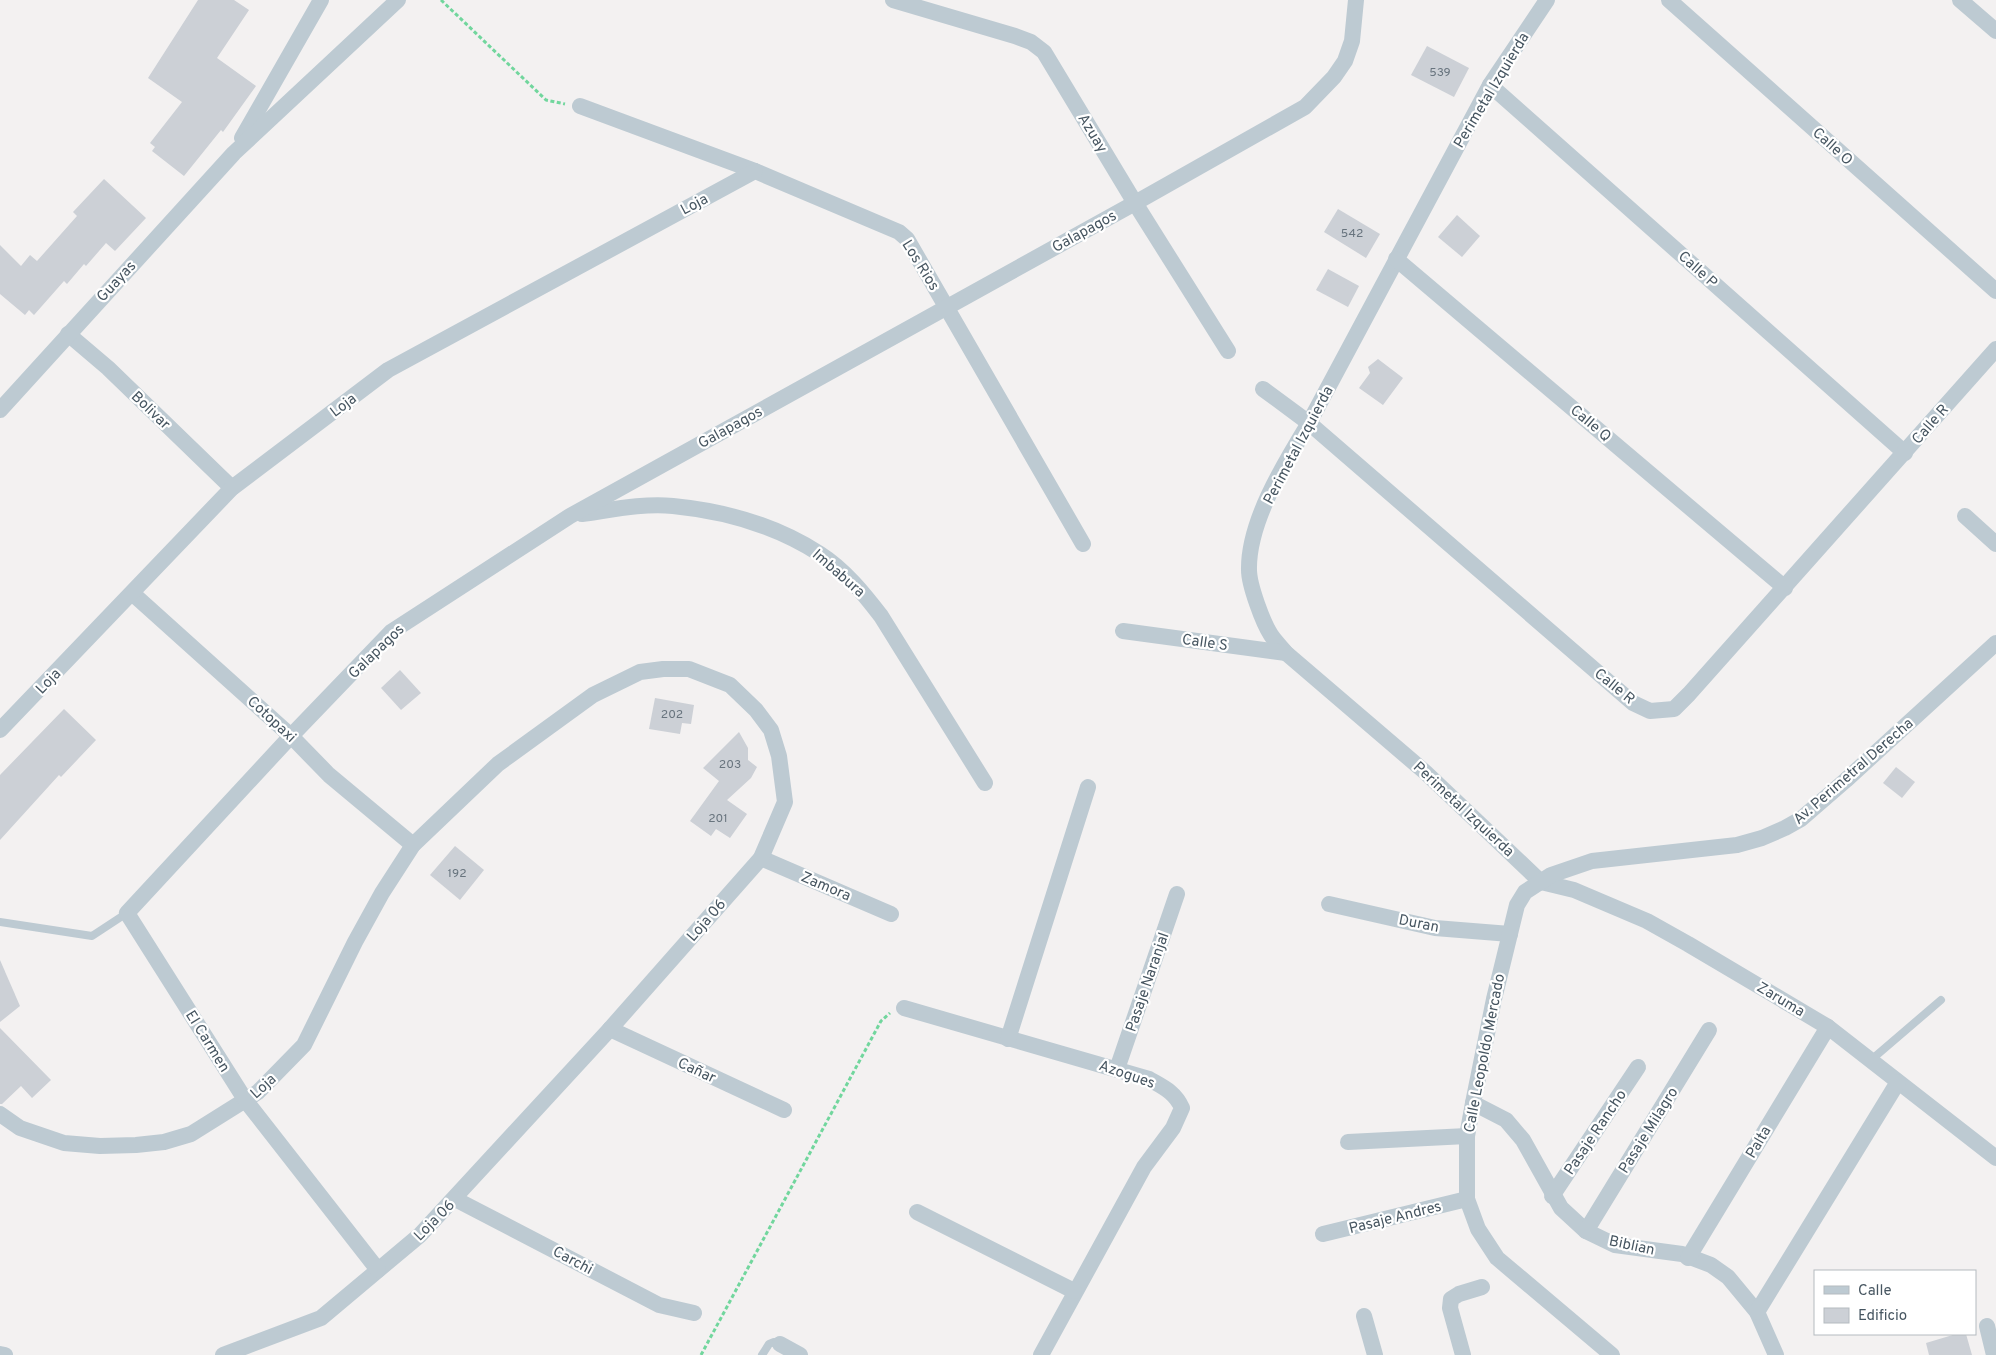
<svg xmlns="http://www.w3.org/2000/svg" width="1996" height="1355" font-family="Overpass,sans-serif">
	<rect width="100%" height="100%" fill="#f3f1f1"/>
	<!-- building -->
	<g fill="#ccd0d6">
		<polygon points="198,0 234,0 249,10 217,58 256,86 223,132 221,130 184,176 152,151 155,147 150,143 182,102 148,78"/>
		<polygon points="1427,46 1469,68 1454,97 1411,75"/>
		<polygon points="104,179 146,218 115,251 106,243 86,266 84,264 67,284 64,281 34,315 29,310 25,315 0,294 0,245 21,266 30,255 37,261 77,216 73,212"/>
		<polygon points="1338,209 1380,234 1366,258 1324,232"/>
		<polygon points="1457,215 1480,236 1462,257 1438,237"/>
		<polygon points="1328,269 1359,286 1348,307 1316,290"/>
		<polygon points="1378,359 1403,378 1383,405 1359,388 1370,373 1368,367"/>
		<polygon points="400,670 421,693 401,710 381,688"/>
		<polygon points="655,698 694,705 691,724 682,723 680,734 649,729"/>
		<polygon points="64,709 96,740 61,777 59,775 0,840 0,775"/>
		<polygon points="739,732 748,748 748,760 757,767 751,778 727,800 747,814 730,838 716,829 711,836 690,821 719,781 703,768"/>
		<polygon points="1896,767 1915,782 1902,798 1883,783"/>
		<polygon points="455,846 484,870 460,900 430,875"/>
		<polygon points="0,960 20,1006 0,1022"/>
		<polygon points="0,1028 51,1080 32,1098 21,1086 2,1104 0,1104"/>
		<polygon points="1956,1334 1966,1334 1972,1355 1929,1355 1926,1343"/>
	</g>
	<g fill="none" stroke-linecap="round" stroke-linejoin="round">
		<!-- path -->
		<g stroke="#71d69d" stroke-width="3" stroke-dasharray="4 2.5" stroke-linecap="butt">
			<polyline points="441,0 546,100 565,104"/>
			<polyline points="701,1355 881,1021 890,1013"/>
		</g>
		<!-- lane -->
		<g stroke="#bdcad2" stroke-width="8">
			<polyline points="0,922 92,936 127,913"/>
			<polyline points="1871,1060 1941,1000"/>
			<polyline points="762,1355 769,1344 774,1342 780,1344"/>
		</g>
		<!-- street -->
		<g stroke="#bdcad2" stroke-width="16">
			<polyline points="893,0 1015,36 1031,42 1044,52 1135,203 1228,351"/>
			<path d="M1547,0l-57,85 -181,338c-25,41 -61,99 -60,147 0,15 14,53 22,65 4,6 10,12 15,18l139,119 116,110 33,8 73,31 41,23 140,83 168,131"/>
			<polyline points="1669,0 1996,291"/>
			<polyline points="1960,0 1996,31"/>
			<polyline points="1490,85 1905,453"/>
			<polyline points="580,106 755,171 899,232 907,239 1083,544"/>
			<polyline points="242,138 321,0"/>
			<polyline points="1396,259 1785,588"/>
			<polyline points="68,334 108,368 232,488"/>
			<polyline points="1263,389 1309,423 1633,703 1650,711 1674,709 1689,694 1996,349"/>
			<polyline points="0,410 234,153 398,0"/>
			<path d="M582,514c29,-4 61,-11 91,-8 51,5 104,20 147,48 25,16 44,40 61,62l104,167"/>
			<polyline points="1965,516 1996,544"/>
			<polyline points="132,593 291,736 329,775 413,845"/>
			<polyline points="1123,631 1286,653"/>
			<polyline points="0,730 232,488 388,370 755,171"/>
			<polyline points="761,858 891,914"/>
			<polyline points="1329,904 1435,928 1510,934"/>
			<path d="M904,1008l245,71c14,8 26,13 33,29l-9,20 -29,39 -103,188"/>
			<polyline points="610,1029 784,1110"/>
			<polyline points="1008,1039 1088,787"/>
			<polyline points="1117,1069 1177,894"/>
			<polyline points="1473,1103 1506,1120 1523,1140 1561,1208 1586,1231 1615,1245 1682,1254 1711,1265 1728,1277 1757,1312 1776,1355"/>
			<polyline points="0,1114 20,1128 64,1143 100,1146 136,1145 164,1142 191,1134 258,1092 304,1045 355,942 382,893 413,845 498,764 593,695 640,672 663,669 689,669 730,685 756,710 771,730 779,756 785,802 761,858 610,1029 420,1235 321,1318 223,1355"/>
			<polyline points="1348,1142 1467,1136"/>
			<polyline points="1552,1196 1638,1067"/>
			<polyline points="455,1199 659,1305 694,1313"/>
			<polyline points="917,1212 1074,1291"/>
			<polyline points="1586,1231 1709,1030"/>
			<polyline points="1323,1234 1467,1199"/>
			<polyline points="1688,1258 1828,1027"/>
			<polyline points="378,1270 246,1101 127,913 291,736 391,632 570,516 1135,203 1305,107 1334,77 1345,61 1352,41 1356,0"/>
			<polyline points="1757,1312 1898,1082"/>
			<polyline points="1364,1316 1375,1355"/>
			<polyline points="1987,1326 1994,1355"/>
			<polyline points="780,1344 800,1355"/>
			<polyline points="0,1354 5,1355"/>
			<polyline points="1463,1355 1450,1308 1451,1299 1459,1294 1482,1287"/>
			<polyline points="1612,1355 1497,1258 1478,1229 1467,1199 1467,1136 1473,1103 1494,999 1517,905 1525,892 1551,875 1592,861 1737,845 1762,838 1785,828 1801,819 1846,780 1996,643"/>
		</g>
	</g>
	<g text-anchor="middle" stroke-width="4.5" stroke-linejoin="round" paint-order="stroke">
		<!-- number labels -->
		<g font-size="12" fill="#68747e">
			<text x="1440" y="76">539</text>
			<text x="1352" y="237">542</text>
			<text x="672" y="718">202</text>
			<text x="730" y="768">203</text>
			<text x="718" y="822">201</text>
			<text x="457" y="877">192</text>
		</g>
		<!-- street labels -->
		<g font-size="15" fill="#475661" stroke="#fff">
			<text transform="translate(1491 90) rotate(-59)" y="5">Perimetal Izquierda</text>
			<text transform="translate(1093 133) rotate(59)" y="5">Azuay</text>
			<text transform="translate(1833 146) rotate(42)" y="5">Calle O</text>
			<text transform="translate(694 204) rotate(-28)" y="5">Loja</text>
			<text transform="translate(1084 231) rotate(-29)" y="5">Galapagos</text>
			<text transform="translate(921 265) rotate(58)" y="5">Los Rios</text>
			<text transform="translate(1698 269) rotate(42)" y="5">Calle P</text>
			<text transform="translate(116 281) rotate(-47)" y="5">Guayas</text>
			<text transform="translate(343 405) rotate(-37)" y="5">Loja</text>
			<text transform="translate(151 410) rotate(44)" y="5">Bolivar</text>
			<text transform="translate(1591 423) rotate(40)" y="5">Calle Q</text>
			<text transform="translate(1930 424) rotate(-49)" y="5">Calle R</text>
			<text transform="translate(730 427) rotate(-29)" y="5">Galapagos</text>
			<text transform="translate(1298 445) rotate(-62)" y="5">Perimetal Izquierda</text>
			<text transform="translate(839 573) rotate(41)" y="5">Imbabura</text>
			<text transform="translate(1205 642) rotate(8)" y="5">Calle S</text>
			<text transform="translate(376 651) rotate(-44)" y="5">Galapagos</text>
			<text transform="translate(48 681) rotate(-46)" y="5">Loja</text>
			<text transform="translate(1615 686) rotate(39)" y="5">Calle R</text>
			<text transform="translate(272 719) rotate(43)" y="5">Cotopaxi</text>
			<text transform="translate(1853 771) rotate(-41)" y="5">Av. Perimetral Derecha</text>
			<text transform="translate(1464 809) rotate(43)" y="5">Perimetal Izquierda</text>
			<text transform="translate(826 886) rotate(23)" y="5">Zamora</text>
			<text transform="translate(706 920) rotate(-49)" y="5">Loja 06</text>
			<text transform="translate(1419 923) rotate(11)" y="5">Duran</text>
			<text transform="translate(1147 982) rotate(-71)" y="5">Pasaje Naranjal</text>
			<text transform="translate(1781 999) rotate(31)" y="5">Zaruma</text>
			<text transform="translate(208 1041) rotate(58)" y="5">El Carmen</text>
			<text transform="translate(1484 1053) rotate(-79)" y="5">Calle Leopoldo Mercado</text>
			<text transform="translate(697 1070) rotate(25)" y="5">Cañar</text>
			<text transform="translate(1127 1074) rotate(19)" y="5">Azogues</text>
			<text transform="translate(263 1086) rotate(-42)" y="5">Loja</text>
			<text transform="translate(1648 1130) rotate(-58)" y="5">Pasaje Milagro</text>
			<text transform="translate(1595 1132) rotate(-56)" y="5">Pasaje Rancho</text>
			<text transform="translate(1758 1142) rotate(-59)" y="5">Palta</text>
			<text transform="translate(1395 1217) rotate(-14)" y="5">Pasaje Andres</text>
			<text transform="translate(434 1220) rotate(-45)" y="5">Loja 06</text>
			<text transform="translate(1632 1245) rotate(12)" y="5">Biblian</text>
			<text transform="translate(573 1260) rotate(28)" y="5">Carchi</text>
		</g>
	</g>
	<!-- legend -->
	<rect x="1814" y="1270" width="162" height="65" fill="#ffffff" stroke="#b5bbc0"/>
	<rect x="1824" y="1286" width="25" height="8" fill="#bdcad2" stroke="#b5bbc0"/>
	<text x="1858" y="1295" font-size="15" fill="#475661">Calle</text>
	<rect x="1824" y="1308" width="25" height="15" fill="#ccd0d6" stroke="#b5bbc0"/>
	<text x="1858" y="1320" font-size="15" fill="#475661">Edificio</text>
</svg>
